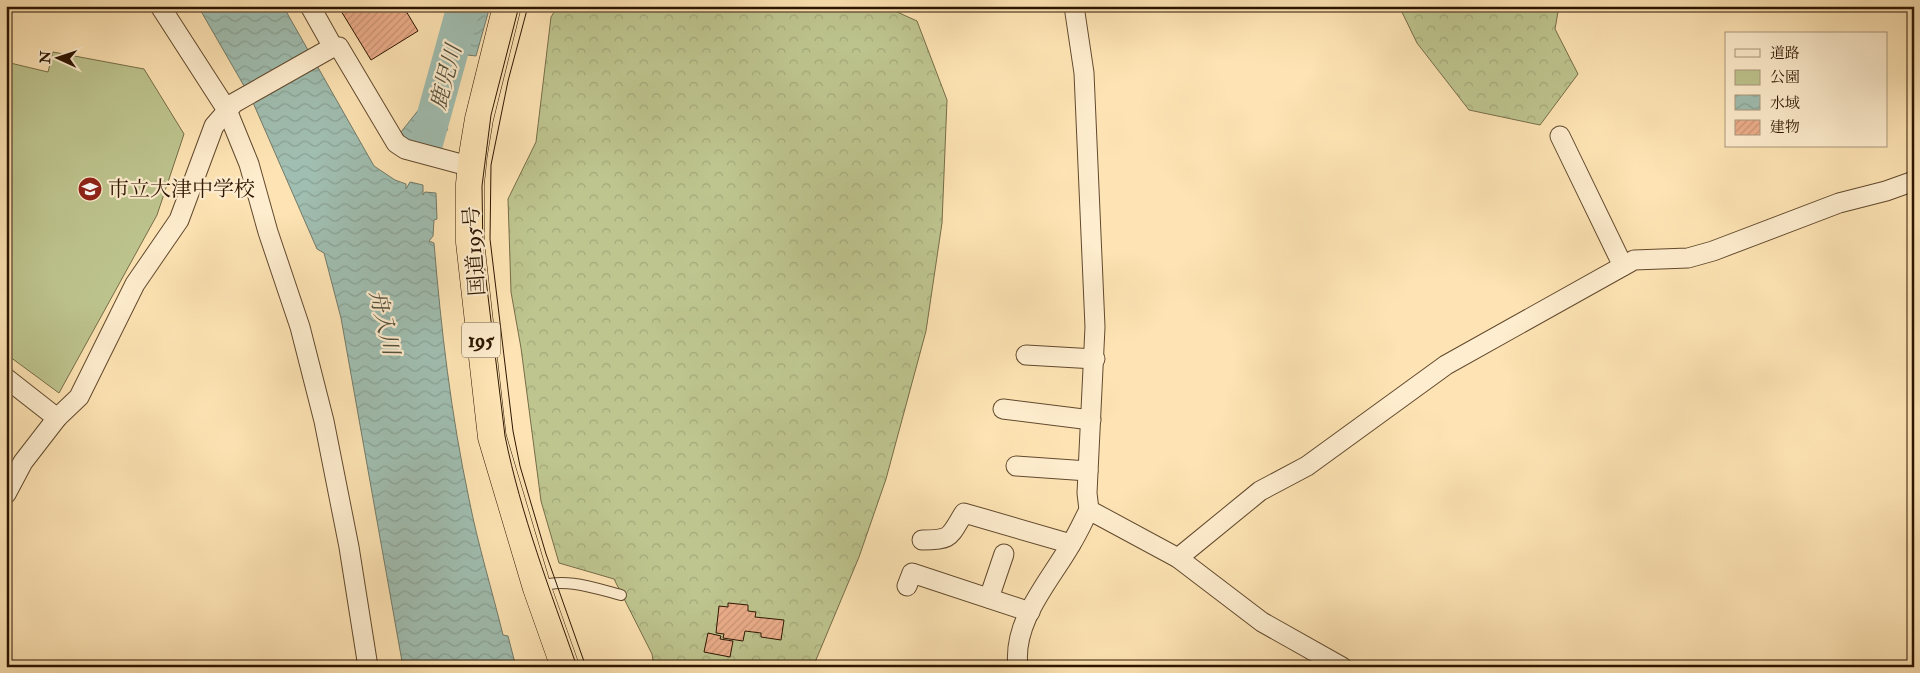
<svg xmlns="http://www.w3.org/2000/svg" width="1920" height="673" font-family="'IM FELL Double Pica','Noto Serif JP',serif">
	<defs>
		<pattern id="forest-crowns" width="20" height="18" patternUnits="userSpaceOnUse" patternTransform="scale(1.25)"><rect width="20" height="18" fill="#bec58f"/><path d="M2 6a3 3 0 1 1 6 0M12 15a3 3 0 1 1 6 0" fill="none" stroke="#a4a87a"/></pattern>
		<pattern id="water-waves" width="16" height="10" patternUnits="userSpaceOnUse" patternTransform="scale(1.25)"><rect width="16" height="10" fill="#a0beb1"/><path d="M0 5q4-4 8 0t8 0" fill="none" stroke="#8aa296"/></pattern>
		<pattern id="building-hatch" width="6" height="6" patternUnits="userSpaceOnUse" patternTransform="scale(1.25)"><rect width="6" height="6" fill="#ecae8b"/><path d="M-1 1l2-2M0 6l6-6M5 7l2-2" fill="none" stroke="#cb9576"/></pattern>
	</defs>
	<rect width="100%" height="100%" fill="#fee4b4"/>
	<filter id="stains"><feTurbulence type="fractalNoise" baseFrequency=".004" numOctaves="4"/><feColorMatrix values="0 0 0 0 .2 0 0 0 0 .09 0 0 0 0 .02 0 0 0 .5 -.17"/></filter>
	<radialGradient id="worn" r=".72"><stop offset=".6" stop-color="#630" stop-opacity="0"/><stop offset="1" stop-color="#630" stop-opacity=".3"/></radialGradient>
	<!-- green -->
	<polygon fill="#bec58f" stroke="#766d48" points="53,52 144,69 184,134 157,215 59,393 6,354 6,62 48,72"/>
	<!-- forest -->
	<g fill="url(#forest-crowns)" stroke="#766d48">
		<polygon points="558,6 884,6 917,21 947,100 942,223 926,331 886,479 859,557 813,667 654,667 652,654 614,579 559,563 541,501 521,348 511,292 508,199 536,142 551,17"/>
		<polygon points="1399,6 1559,6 1555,29 1578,74 1540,125 1469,110 1417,43"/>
	</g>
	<!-- water -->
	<g fill="url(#water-waves)" stroke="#727a6a">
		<path d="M198,6h85l91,160 21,14 11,4v5l4,-7 13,3v10l2,-3 11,1 1,26 -3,1 -1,16 -4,5 5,2c7,86 17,171 35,256 9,46 23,91 34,136l5,1 8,31h-113l-62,-349 -17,-65 -7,-4 -66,-151z"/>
		<polygon points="449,6 490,6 476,56 451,53 431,124 448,129 433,149 410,144 401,132 420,108 431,79"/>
	</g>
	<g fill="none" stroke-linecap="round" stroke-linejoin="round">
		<!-- river -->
		<polyline stroke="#a0beb1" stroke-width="34" points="425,147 464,6"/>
	</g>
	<!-- building -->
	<g fill="url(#building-hatch)" stroke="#2d1500">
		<polygon points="338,6 403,6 418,31 371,60"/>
		<polygon points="728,603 748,605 748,611 756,612 755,617 784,620 781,640 761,637 761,633 745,631 743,641 723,638 724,634 716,633 719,606 728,607"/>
		<polygon points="708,633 721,636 720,639 733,641 730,657 704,652"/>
	</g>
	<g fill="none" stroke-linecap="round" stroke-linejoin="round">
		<defs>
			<path id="service" d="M538,587c27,-10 56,1 83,8"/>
			<g id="minor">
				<polyline points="160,6 227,110 249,164 268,232 300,327 324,421 349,547 368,667"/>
				<polyline points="310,6 333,47"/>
				<polyline points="1074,6 1084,73 1095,327 1087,493 1089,510"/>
				<polyline points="1560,136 1623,266"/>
				<polyline points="1026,355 1095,359"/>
				<polyline points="6,378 57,418"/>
				<polyline points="1003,409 1091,420"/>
				<polyline points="1016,466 1088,471"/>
				<polyline points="6,494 23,462 57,418 79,397 135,284 179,220 214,126 234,103 333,47 339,47 396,143 405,149 472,167"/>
				<path d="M922,540c30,0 27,-3 42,-27l107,31"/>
				<polyline points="1178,558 1260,491 1307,466 1446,365 1634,260 1688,258 1713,251 1839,203 1886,191 1914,181"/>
				<polyline points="907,586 912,573 1030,612"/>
				<polyline points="989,598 1004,554"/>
				<path d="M1018,667c-6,-46 32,-86 53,-123 7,-11 12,-23 18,-34l89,48 84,64 80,45"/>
			</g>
			<polyline id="trunk" points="507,6 479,119 473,155 470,184 470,242 492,437 537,588 565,667"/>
		</defs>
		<!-- service casing -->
		<use href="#service" stroke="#61492d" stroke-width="12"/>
		<!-- minor casing -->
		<use href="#minor" stroke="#61492d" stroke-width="21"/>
		<!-- trunk casing -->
		<use href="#trunk" stroke="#2d1500" stroke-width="29"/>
		<!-- service -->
		<use href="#service" stroke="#feedce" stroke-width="10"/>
		<!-- minor -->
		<use href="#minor" stroke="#feedce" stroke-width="19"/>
		<!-- trunk -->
		<use href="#trunk" stroke="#fee4b4" stroke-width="28"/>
		<!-- tram -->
		<g stroke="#2d1500" stroke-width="1">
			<path d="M519,6l-28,109 -9,71 1,69 22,181c16,79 45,154 72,231"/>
			<polyline points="528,6 508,81 491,165 490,239 513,431 520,466 546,554 586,667"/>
		</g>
	</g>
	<!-- icons -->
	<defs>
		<symbol id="school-disc" viewBox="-11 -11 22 22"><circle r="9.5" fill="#8f2418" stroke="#feedce"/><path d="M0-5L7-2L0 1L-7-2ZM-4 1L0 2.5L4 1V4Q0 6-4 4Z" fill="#fff"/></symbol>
	</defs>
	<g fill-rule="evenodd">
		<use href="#school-disc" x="76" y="175" width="28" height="28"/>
	</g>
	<g text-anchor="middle" stroke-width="4.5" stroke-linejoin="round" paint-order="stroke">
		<!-- shield labels -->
		<rect fill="#feedce" stroke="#6c563e" stroke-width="1" x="462" y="322.5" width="38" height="35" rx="4"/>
		<g font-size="20" font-weight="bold" fill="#2d1500">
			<text x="481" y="347">195</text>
		</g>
		<!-- poi labels -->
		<g font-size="21" fill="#2d1500" stroke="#feedce" text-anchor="start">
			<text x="108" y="196">市立大津中学校</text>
		</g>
		<!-- street labels -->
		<g font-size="21" fill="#2d1500" stroke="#feedce">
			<text transform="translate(474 251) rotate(-94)" y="7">国道195号</text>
		</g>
		<!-- water labels -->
		<g font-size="22" font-style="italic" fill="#55503e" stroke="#feedce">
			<text transform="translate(445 77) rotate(-75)" y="8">鹿児川</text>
			<text transform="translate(385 322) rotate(77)" y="8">舟入川</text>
		</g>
	</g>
	<!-- margin -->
	<rect width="1920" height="673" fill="none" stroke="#fee4b4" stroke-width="25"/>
	<rect x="8" y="8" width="1905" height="658" fill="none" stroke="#2d1500" stroke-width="2.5"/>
	<rect x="12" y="12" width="1895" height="648" fill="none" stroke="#2d1500"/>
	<!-- legend -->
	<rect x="1725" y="32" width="162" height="115" fill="#feedce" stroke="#aa977c"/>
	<rect x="1735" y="49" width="25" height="8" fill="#feedce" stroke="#aa977c"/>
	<text x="1770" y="58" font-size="15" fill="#2d1500">道路</text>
	<rect x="1735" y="70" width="25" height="15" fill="#bec58f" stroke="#aa977c"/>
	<text x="1770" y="82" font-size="15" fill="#2d1500">公園</text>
	<rect x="1735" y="95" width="25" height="15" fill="url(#water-waves)" stroke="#aa977c"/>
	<text x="1770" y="108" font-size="15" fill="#2d1500">水域</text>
	<rect x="1735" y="120" width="25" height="15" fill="url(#building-hatch)" stroke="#aa977c"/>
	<text x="1770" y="132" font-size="15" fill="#2d1500">建物</text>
	<!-- north arrow -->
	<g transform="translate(58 58) rotate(273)" stroke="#feedce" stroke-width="4" paint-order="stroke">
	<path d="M0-4L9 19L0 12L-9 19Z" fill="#2d1500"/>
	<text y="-8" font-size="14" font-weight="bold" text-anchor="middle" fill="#2d1500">N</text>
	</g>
	<rect width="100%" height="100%" filter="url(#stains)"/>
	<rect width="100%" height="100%" fill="url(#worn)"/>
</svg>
